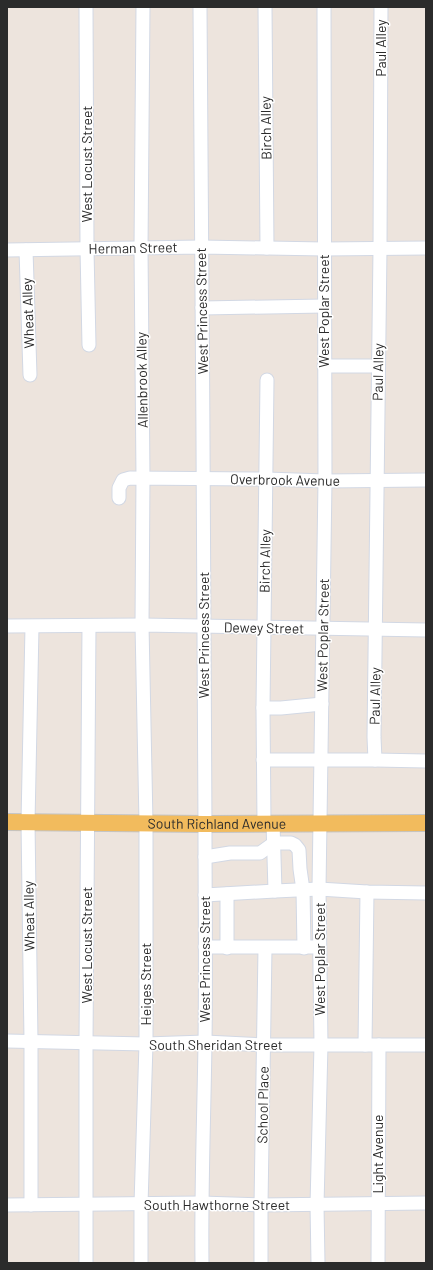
<svg xmlns="http://www.w3.org/2000/svg" width="433" height="1270" font-family="Barlow,sans-serif">
	<rect width="100%" height="100%" fill="#ede4dd"/>
	<g fill="none" stroke-linecap="round" stroke-linejoin="round">
		<defs>
			<g id="minor">
				<polyline points="86,7 87,249 89,345"/>
				<path d="M200,7c1,274 5,547 5,821 0,71 1,143 0,214 -1,74 -4,147 -3,221"/>
				<polyline points="265,7 267,248"/>
				<polyline points="7,250 201,247 324,249 426,248"/>
				<polyline points="26,250 30,375"/>
				<polyline points="202,308 324,306"/>
				<polyline points="324,366 371,366"/>
				<polyline points="119,498 119,488 123,480 130,478 266,479 325,481 426,480"/>
				<polyline points="7,626 142,625 426,630"/>
				<polyline points="263,708 281,708 322,704"/>
				<polyline points="263,760 375,760 426,761"/>
				<polyline points="375,760 374,737 380,249 381,7"/>
				<polyline points="264,823 263,708 267,380"/>
				<polyline points="273,823 275,891 319,889 367,892 426,893"/>
				<polyline points="205,857 230,853 260,853 274,843 291,843 295,845 299,850 300,869 303,890 304,948"/>
				<polyline points="227,894 227,948"/>
				<polyline points="205,895 275,891"/>
				<polyline points="205,947 313,947"/>
				<polyline points="7,1041 146,1044 205,1042 264,1045 426,1045"/>
				<polyline points="365,1045 367,892"/>
				<polyline points="7,1205 201,1203 261,1205 426,1203"/>
				<polyline points="31,1205 31,1041 28,822 32,627"/>
				<polyline points="86,1263 86,1042 89,626"/>
				<polyline points="141,1263 141,1204 146,1044 146,823 142,625 143,477 141,248 143,7"/>
				<polyline points="261,1263 261,1205 265,948"/>
				<polyline points="318,1263 317,1205 321,1045 319,889 325,481 324,7"/>
				<polyline points="378,1263 379,1045"/>
			</g>
			<g id="major">
				<path id="s1" d="M7,822l198,2 221,-1"/>
			</g>
		</defs>
		<!-- minor casing -->
		<use href="#minor" stroke="#d2d8e4" stroke-width="15"/>
		<!-- major casing -->
		<use href="#major" stroke="#c4c4c4" stroke-width="18"/>
		<!-- minor -->
		<use href="#minor" stroke="#fff" stroke-width="13"/>
		<!-- major -->
		<use href="#major" stroke="#f2bb5d" stroke-width="16"/>
	</g>
	<g text-anchor="middle" stroke-width="3" stroke-linejoin="round" paint-order="stroke">
		<!-- street labels -->
		<g font-size="14" fill="#2b2b2b" stroke="#fff">
			<text transform="translate(381 48) rotate(-90)" y="5">Paul Alley</text>
			<text transform="translate(266 128) rotate(-91)" y="5">Birch Alley</text>
			<text transform="translate(87 164) rotate(-90)" y="5">West Locust Street</text>
			<text transform="translate(133 248) rotate(-1)" y="5">Herman Street</text>
			<text transform="translate(202 311) rotate(-91)" y="5">West Princess Street</text>
			<text transform="translate(324 311) rotate(-90)" y="5">West Poplar Street</text>
			<text transform="translate(28 313) rotate(-92)" y="5">Wheat Alley</text>
			<text transform="translate(378 372) rotate(-89)" y="5">Paul Alley</text>
			<text transform="translate(142 380) rotate(-91)" y="5">Allenbrook Alley</text>
			<text transform="translate(285 480) rotate(1)" y="5">Overbrook Avenue</text>
			<text transform="translate(265 561) rotate(-89)" y="5">Birch Alley</text>
			<text transform="translate(264 628) rotate(1)" y="5">Dewey Street</text>
			<text transform="translate(204 635) rotate(-90)" y="5">West Princess Street</text>
			<text transform="translate(323 635) rotate(-89)" y="5">West Poplar Street</text>
			<text transform="translate(375 696) rotate(-89)" y="5">Paul Alley</text>
			<text dy="5" stroke="none"><textPath href="#s1" startOffset="210">South Richland Avenue</textPath></text>
			<text transform="translate(29 916) rotate(-91)" y="5">Wheat Alley</text>
			<text transform="translate(87 945) rotate(-90)" y="5">West Locust Street</text>
			<text transform="translate(205 959) rotate(-90)" y="5">West Princess Street</text>
			<text transform="translate(320 959) rotate(-90)" y="5">West Poplar Street</text>
			<text transform="translate(146 984) rotate(-90)" y="5">Heiges Street</text>
			<text x="216" y="1050">South Sheridan Street</text>
			<text transform="translate(263 1105) rotate(-89)" y="5">School Place</text>
			<text transform="translate(378 1154) rotate(-90)" y="5">Light Avenue</text>
			<text x="217" y="1210">South Hawthorne Street</text>
		</g>
	</g>
	<!-- border -->
	<rect width="433" height="1270" fill="none" stroke="#2b2b2b" stroke-width="16"/>
</svg>
